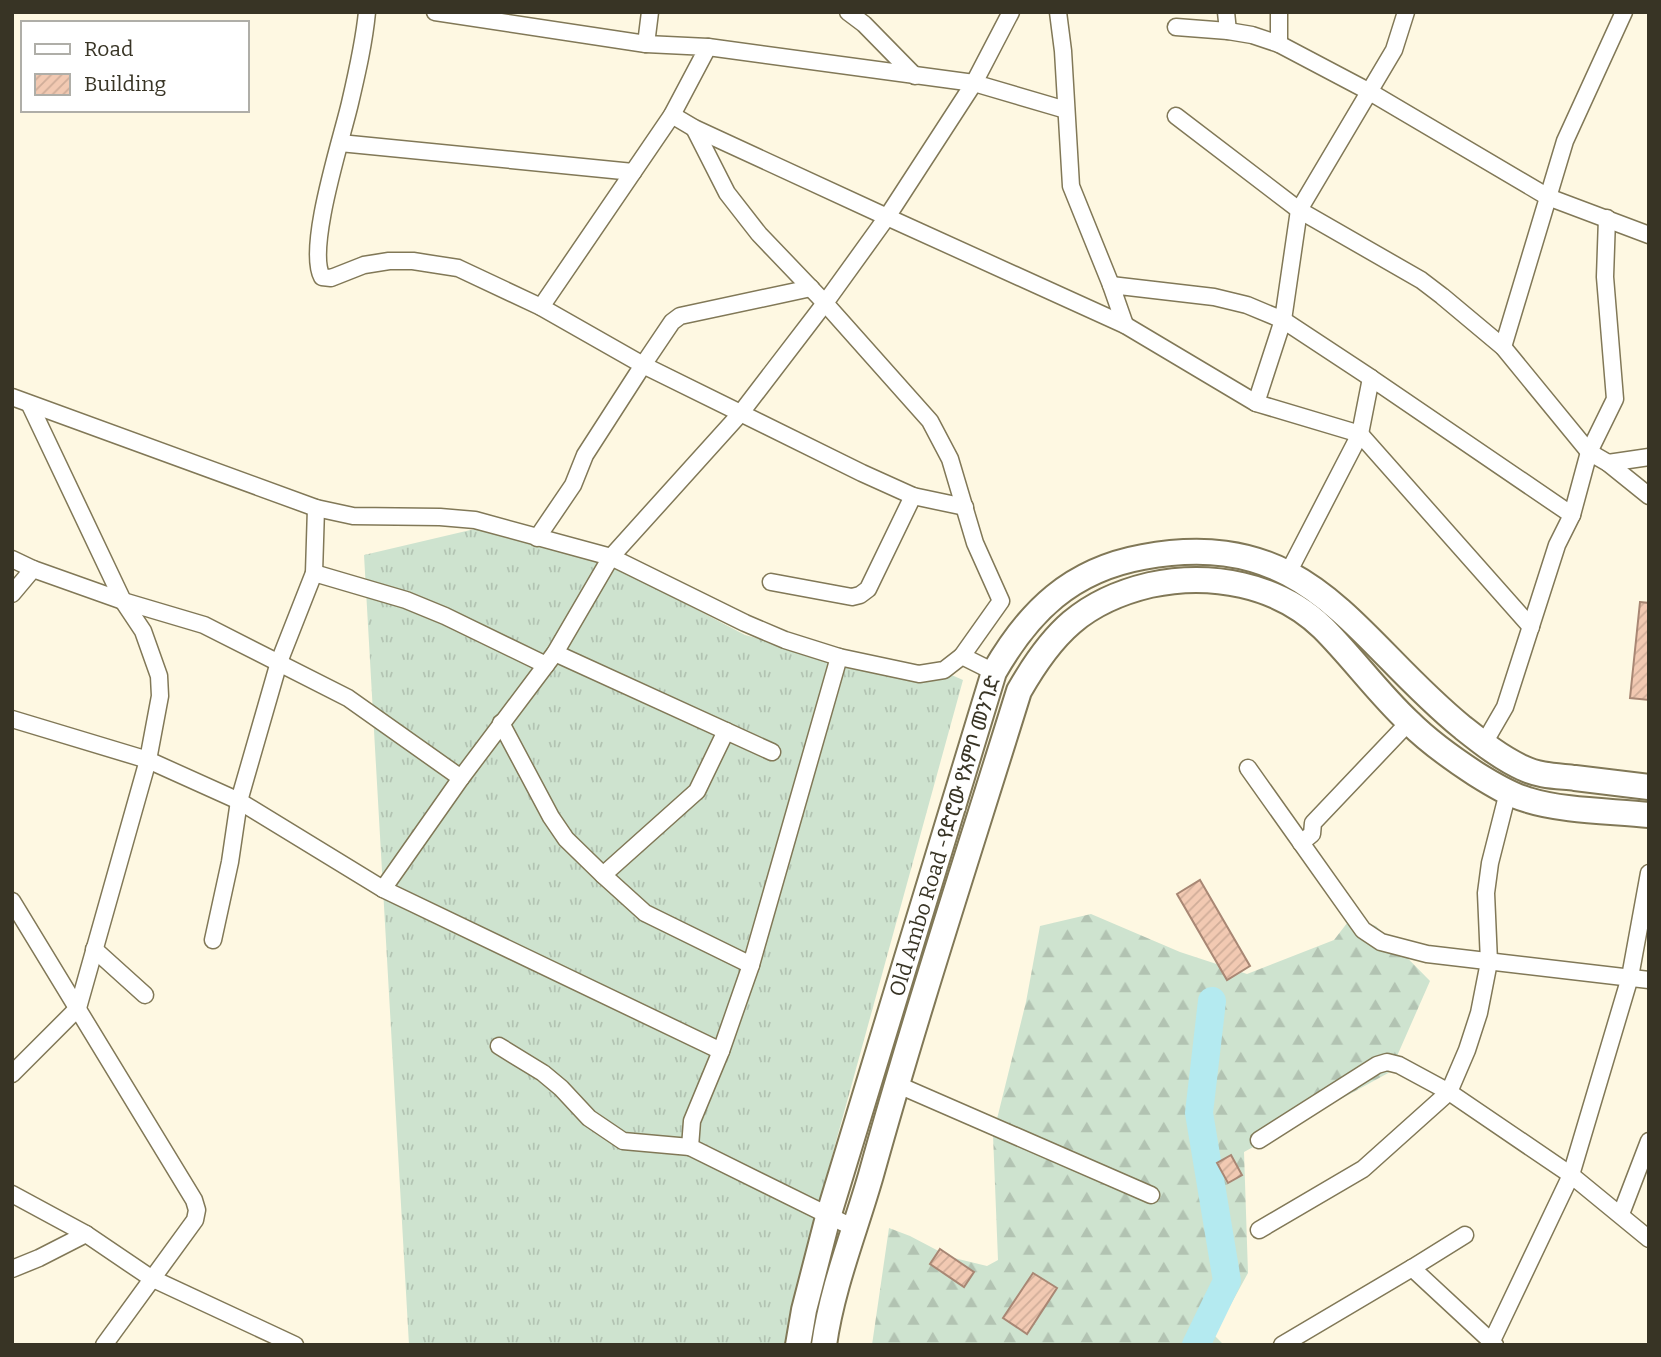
<svg xmlns="http://www.w3.org/2000/svg" width="1661" height="1357" font-family="Bitter,'Noto Sans Ethiopic',serif">
	<defs>
		<pattern id="grass-tufts" width="24" height="20" patternUnits="userSpaceOnUse" patternTransform="scale(1.75)"><rect width="24" height="20" fill="#cee3cf"/><path d="M3 7l-1-3M5 7V3M7 7l1-3M15 17l-1-3M17 17v-4M19 17l1-3" fill="none" stroke="#b2c3b2"/></pattern>
		<pattern id="forest-firs" width="22" height="20" patternUnits="userSpaceOnUse" patternTransform="scale(1.75)"><rect width="22" height="20" fill="#cee3cf"/><path d="M5 1l3.5 6h-7zM16 11l3.5 6h-7z" fill="#b2c3b2"/></pattern>
		<pattern id="building-hatch" width="6" height="6" patternUnits="userSpaceOnUse" patternTransform="scale(1.75)"><rect width="6" height="6" fill="#f2c9b2"/><path d="M-1 1l2-2M0 6l6-6M5 7l2-2" fill="none" stroke="#d0ad99"/></pattern>
	</defs>
	<rect width="100%" height="100%" fill="#fef8e2"/>
	<!-- grass -->
	<polygon fill="url(#grass-tufts)" points="496,524 629,574 745,635 832,658 947,673 963,680 818,1207 791,1345 409,1345 364,555"/>
	<!-- forest -->
	<polygon fill="url(#forest-firs)" points="1091,914 1180,952 1247,974 1334,940 1351,918 1376,926 1430,981 1390,1072 1244,1152 1248,1273 1214,1335 1224,1345 872,1345 889,1228 910,1236 950,1257 987,1266 998,1260 993,1135 1026,1002 1040,926"/>
	<g fill="none" stroke-linecap="round" stroke-linejoin="round">
		<!-- river -->
		<polyline stroke="#b4eaf0" stroke-width="28" points="1196,1345 1227,1281 1199,1113 1212,1001"/>
	</g>
	<!-- building -->
	<g fill="url(#building-hatch)" stroke="#a88774" stroke-width="2">
		<polygon points="1640,602 1649,603 1649,700 1630,698"/>
		<polygon points="1200,880 1250,966 1227,980 1177,894"/>
		<polygon points="1231,1155 1242,1175 1228,1183 1217,1163"/>
		<polygon points="940,1249 974,1272 964,1287 930,1264"/>
		<polygon points="1033,1273 1057,1288 1027,1334 1003,1318"/>
	</g>
	<g fill="none" stroke-linecap="round" stroke-linejoin="round">
		<defs>
			<g id="minor">
				<path d="M367,12c-3,31 -10,61 -17,91 -8,35 -44,145 -28,174l9,1 33,-13 25,-4h24l45,7 83,39 102,58 -58,90 -12,30 -36,53"/>
				<polyline points="435,12 646,44 708,47 672,115 541,307"/>
				<polyline points="848,12 864,24 915,76"/>
				<polyline points="1011,12 974,83 1066,110"/>
				<polyline points="1058,12 1063,51 1071,186 1111,285"/>
				<polyline points="1226,12 1228,31"/>
				<polyline points="1279,12 1279,44"/>
				<polyline points="1176,27 1228,31 1252,35 1279,44 1370,92 1548,197 1649,235"/>
				<polyline points="646,44 650,12"/>
				<polyline points="672,115 694,128 887,217 974,83 708,47"/>
				<polyline points="1176,116 1299,210 1421,280 1442,296 1503,347 1589,452 1608,463 1649,496"/>
				<polyline points="694,128 727,193 759,234 825,303 930,421 950,459 975,543 1001,601 962,656"/>
				<polyline points="340,143 633,172"/>
				<polyline points="811,288 680,316 672,322 643,365 862,473 913,496 965,507"/>
				<polyline points="1125,325 1111,285 1214,297 1247,305 1283,320 1299,210 1394,50 1406,12"/>
				<polyline points="1503,347 1565,141 1624,12"/>
				<polyline points="12,397 316,508 353,516 440,517 475,520 611,557 745,623 785,640 839,657 919,674 944,670 962,656 994,672"/>
				<polyline points="1256,403 1283,320 1371,378"/>
				<polyline points="1608,463 1649,457"/>
				<polyline points="12,559 33,569"/>
				<polyline points="314,573 406,600 445,616 546,665"/>
				<polyline points="1288,573 1360,434 1371,378 1572,515"/>
				<polyline points="771,582 852,597 860,595 868,589 913,496"/>
				<polyline points="12,594 33,569 123,601 204,625 348,698 461,778 555,653 611,557 740,414 825,303 887,217 1125,325 1256,403 1360,434 1531,627"/>
				<polyline points="555,653 772,752"/>
				<polyline points="839,657 751,965 721,1051 692,1121 690,1147 856,1229"/>
				<polyline points="12,719 148,760 239,801 383,889 721,1051"/>
				<polyline points="501,723 551,817 566,839 603,875 645,913 751,965"/>
				<polyline points="1483,745 1505,707 1557,545 1572,515 1589,452 1615,399 1605,277 1607,218"/>
				<polyline points="1248,768 1363,930 1381,942 1427,954 1649,980"/>
				<polyline points="1301,843 1312,834 1313,823 1409,722"/>
				<polyline points="603,875 697,791 726,731"/>
				<polyline points="383,889 461,778"/>
				<polyline points="12,901 194,1200 197,1210 195,1220 104,1345"/>
				<polyline points="213,940 230,862 239,801 279,662 314,573 316,508"/>
				<polyline points="94,949 145,995"/>
				<polyline points="499,1046 543,1073 561,1088 589,1118 623,1141 690,1147"/>
				<polyline points="12,1074 78,1008 148,760 160,696 159,676 143,631 123,601 30,405"/>
				<polyline points="896,1084 1151,1195"/>
				<polyline points="1259,1140 1377,1065 1387,1062 1399,1065 1449,1092 1571,1175 1649,1239"/>
				<polyline points="12,1194 86,1234 151,1278 295,1345"/>
				<polyline points="1621,1214 1649,1141"/>
				<polyline points="1259,1230 1363,1169 1449,1092 1467,1050 1479,1013 1489,962 1486,893 1490,863 1508,792"/>
				<polyline points="1412,1268 1465,1235"/>
				<polyline points="12,1269 39,1258 86,1234"/>
				<polyline points="1282,1345 1412,1268 1495,1345"/>
				<polyline points="1490,1345 1571,1175 1630,977 1649,873"/>
			</g>
			<g id="primary">
				<path d="M798,1345l6,-35 24,-93 166,-545c35,-61 77,-102 149,-115 167,-31 210,81 319,170 19,15 39,31 61,41 16,8 35,8 52,10 25,3 49,6 74,9"/>
				<path d="M824,1345c8,-58 31,-114 47,-170 45,-162 98,-323 148,-484 33,-58 64,-90 131,-106 60,-13 128,-1 173,43 30,30 55,65 86,94 19,19 44,37 67,52 16,10 34,21 52,26 35,11 84,11 121,15"/>
			</g>
		</defs>
		<!-- minor casing -->
		<use href="#minor" stroke="#817857" stroke-width="19"/>
		<!-- primary casing -->
		<use href="#primary" stroke="#817857" stroke-width="28"/>
		<!-- minor -->
		<use href="#minor" stroke="#fff" stroke-width="16"/>
		<!-- primary -->
		<use href="#primary" stroke="#fff" stroke-width="24"/>
	</g>
	<g text-anchor="middle" stroke-width="5" stroke-linejoin="round" paint-order="stroke">
		<!-- street labels -->
		<g font-size="21" fill="#383425" stroke="#fff">
			<text transform="translate(945 836) rotate(-73)" y="7">Old Ambo Road -የድሮው የአምቦ መንገድ</text>
		</g>
	</g>
	<!-- border -->
	<rect width="1661" height="1357" fill="none" stroke="#383425" stroke-width="28"/>
	<!-- legend -->
	<rect x="21" y="21" width="228" height="91" fill="#ffffff" stroke="#afaea8" stroke-width="2"/>
	<rect x="35" y="44" width="35" height="10" fill="#ffffff" stroke="#afaea8" stroke-width="2"/>
	<text x="84" y="56" font-size="21" fill="#383425">Road</text>
	<rect x="35" y="74" width="35" height="21" fill="url(#building-hatch)" stroke="#afaea8" stroke-width="2"/>
	<text x="84" y="91" font-size="21" fill="#383425">Building</text>
</svg>
